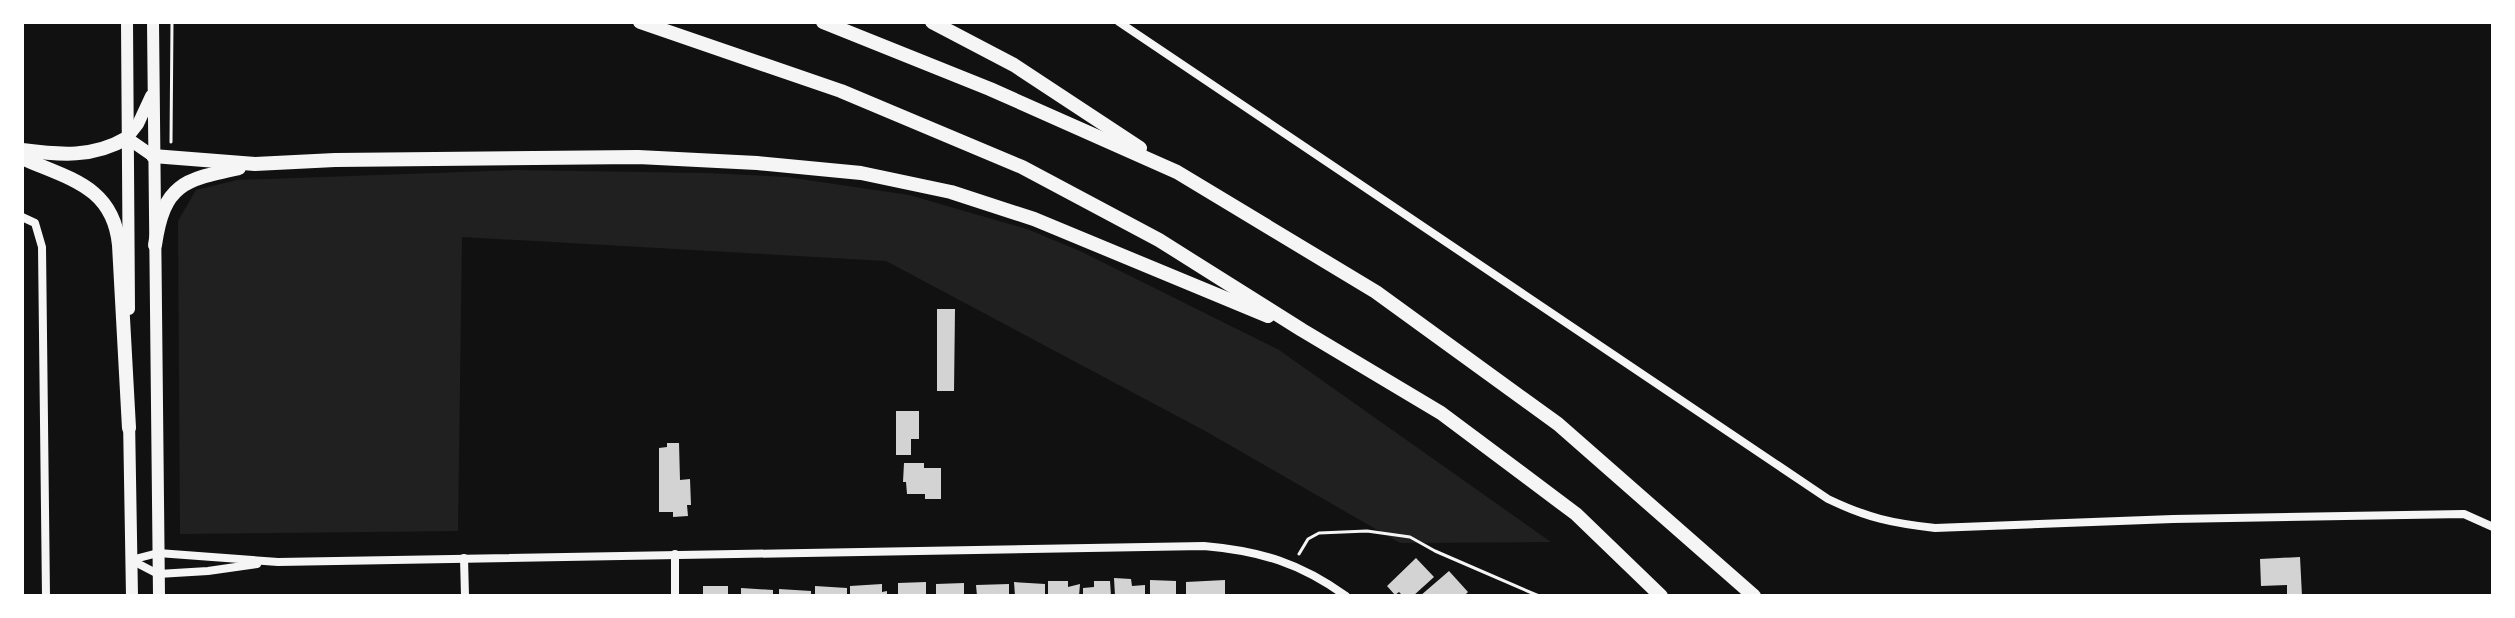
<svg xmlns="http://www.w3.org/2000/svg" width="2515" height="618" font-family="Overpass,sans-serif">
	<rect width="100%" height="100%" fill="#111"/>
	<!-- green -->
	<polygon fill="#202020" points="515,170 706,173 787,177 909,195 1027,229 1080,251 1279,350 1551,542 1400,543 1207,432 886,261 462,237 458,531 180,534 178,221 196,190 237,180"/>
	<!-- building -->
	<g fill="#d3d3d3">
		<polygon points="937,309 955,309 954,391 937,391"/>
		<polygon points="896,411 919,411 919,439 911,439 911,455 896,455"/>
		<polygon points="667,443 679,443 680,480 690,479 691,505 687,505 688,516 673,517 673,512 659,512 659,448 667,447"/>
		<polygon points="904,463 924,463 924,468 941,468 941,499 925,499 925,494 907,494 906,482 903,482"/>
		<polygon points="2300,557 2302,596 2287,596 2287,585 2261,586 2260,559"/>
		<polygon points="1416,558 1434,577 1413,596 1403,596 1399,592 1395,595 1387,586"/>
		<polygon points="1449,571 1468,592 1464,596 1420,596"/>
		<polygon points="1114,578 1131,579 1132,586 1145,585 1145,596 1115,596"/>
		<polygon points="1150,580 1176,581 1176,596 1150,596"/>
		<polygon points="1225,580 1225,596 1186,596 1186,582"/>
		<polygon points="1048,581 1068,581 1068,587 1080,584 1079,596 1048,596"/>
		<polygon points="1094,581 1110,581 1111,596 1083,596 1083,588 1094,587"/>
		<polygon points="926,582 926,596 898,596 898,583"/>
		<polygon points="1014,582 1045,584 1045,596 1015,596"/>
		<polygon points="964,583 964,596 936,596 936,584"/>
		<polygon points="882,584 882,592 887,591 887,596 850,596 850,586"/>
		<polygon points="1009,584 1009,596 977,596 976,585"/>
		<rect x="703" y="586" width="25" height="10"/>
		<polygon points="815,586 847,588 847,596 815,596"/>
		<polygon points="741,588 773,590 773,596 741,596"/>
		<polygon points="779,589 811,591 811,596 779,596"/>
	</g>
	<g fill="none" stroke-linecap="round" stroke-linejoin="round">
		<!-- path -->
		<g stroke="#f5f5f5" stroke-width="3">
			<polyline points="171,142 172,22"/>
			<polyline points="1299,554 1308,539 1319,533 1367,531 1410,537 1435,551 1539,596"/>
		</g>
		<!-- minor -->
		<g stroke="#f5f5f5" stroke-width="8">
			<path d="M1119,22l709,477c40,19 63,24 107,29l238,-9 291,-5 29,13"/>
			<polyline points="22,217 35,223 42,247 46,596"/>
			<polyline points="675,554 675,596"/>
			<polyline points="464,558 465,596"/>
			<path d="M131,560l27,-7 120,9 926,-16c57,5 96,17 142,50"/>
			<polyline points="131,560 158,574 208,571 257,564"/>
		</g>
		<!-- primary -->
		<g stroke="#f5f5f5" stroke-width="12">
			<polyline points="127,22 129,309"/>
			<polyline points="153,22 159,596"/>
			<polyline points="127,138 138,124 151,96"/>
			<polyline points="127,138 153,156"/>
			<polyline points="129,419 132,596"/>
		</g>
		<!-- motorway -->
		<g stroke="#f5f5f5" stroke-width="14">
			<polyline points="640,22 841,91 1022,167 1159,240 1302,330 1441,413 1576,514 1661,596"/>
			<polyline points="823,22 990,89 1177,172 1376,292 1558,424 1754,596"/>
			<polyline points="932,22 1014,65 1140,148"/>
			<path d="M22,150c38,5 71,8 105,-12"/>
			<polyline points="153,156 255,164 335,160 638,157 757,163 861,173 951,192 1034,219 1268,316"/>
			<path d="M22,158c47,21 91,28 97,87l10,183"/>
			<path d="M155,245c9,-61 28,-65 84,-77"/>
		</g>
	</g>
	<!-- border -->
	<rect width="2515" height="618" fill="none" stroke="#ffffff" stroke-width="48"/>
</svg>
